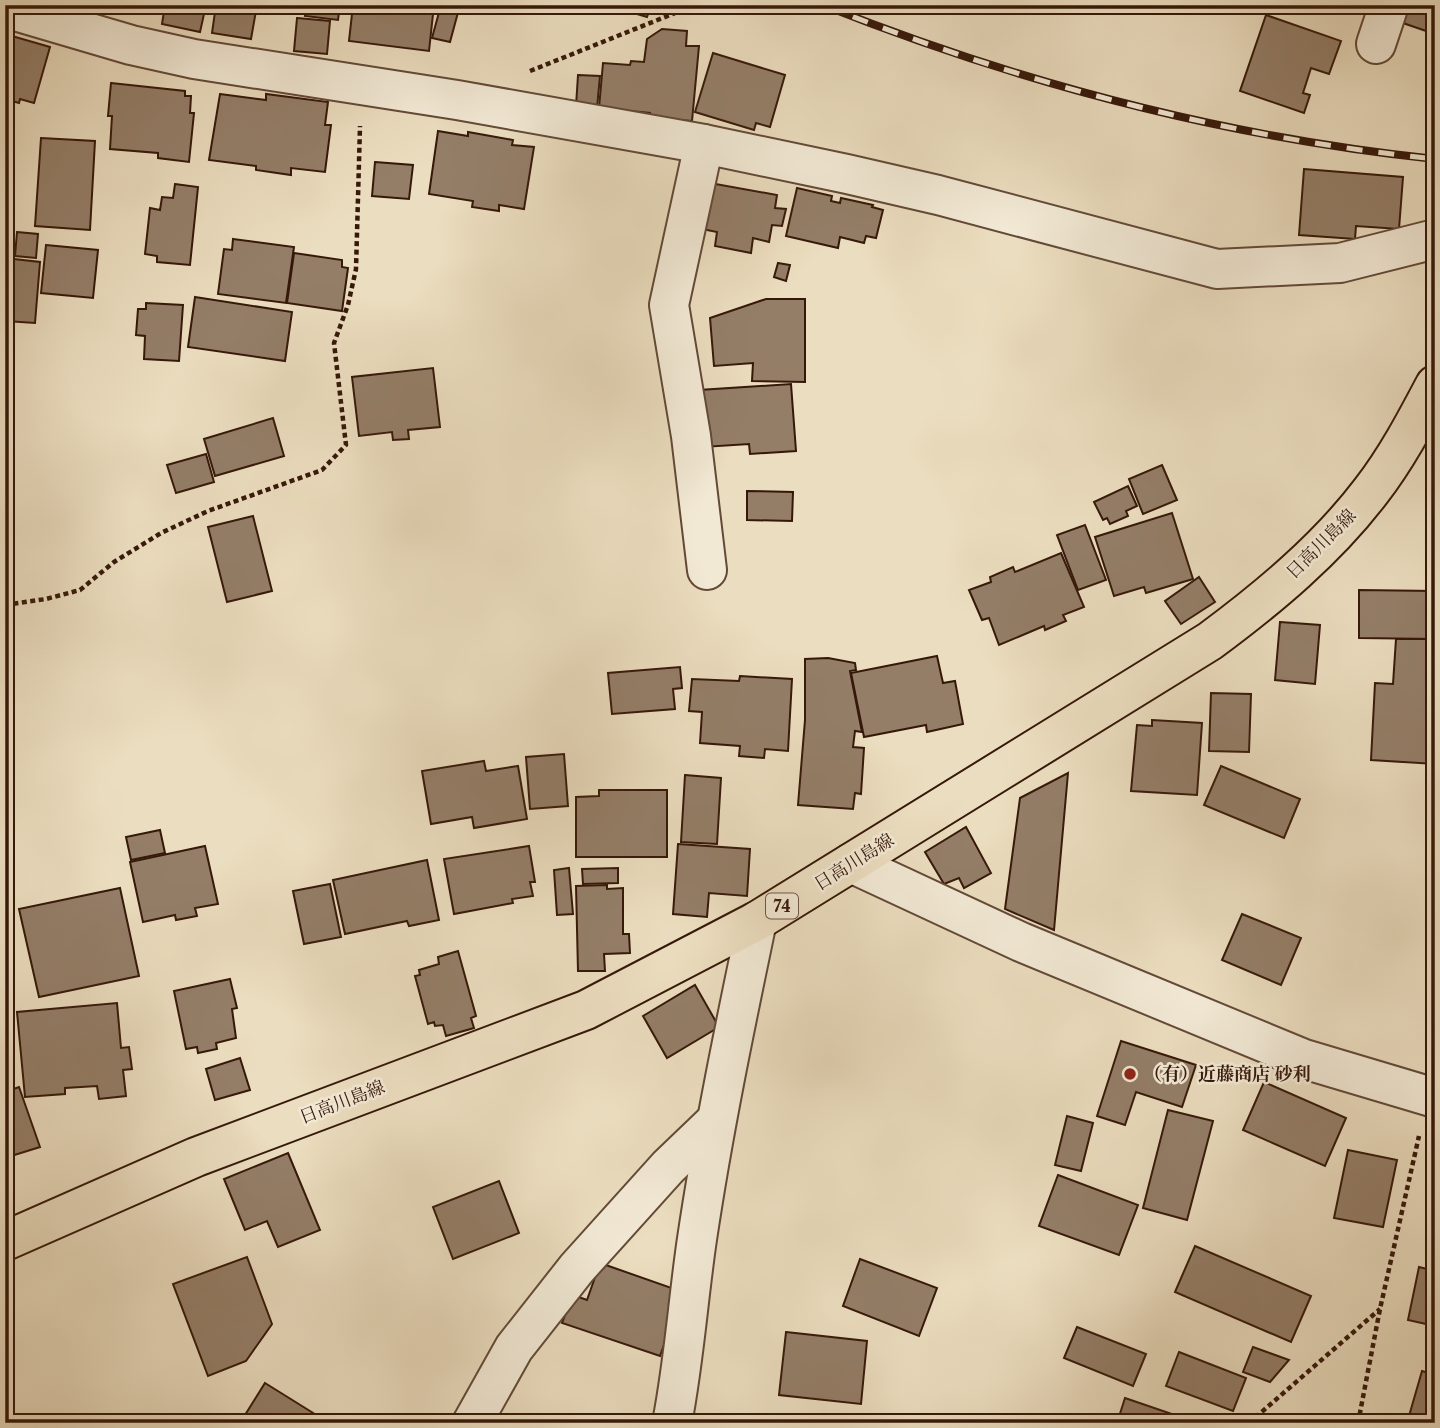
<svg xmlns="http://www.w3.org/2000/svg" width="1440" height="1428" font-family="'Libre Caslon Text','Noto Serif JP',serif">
	<rect width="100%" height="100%" fill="#ebddbf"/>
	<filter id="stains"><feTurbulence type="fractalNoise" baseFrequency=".00286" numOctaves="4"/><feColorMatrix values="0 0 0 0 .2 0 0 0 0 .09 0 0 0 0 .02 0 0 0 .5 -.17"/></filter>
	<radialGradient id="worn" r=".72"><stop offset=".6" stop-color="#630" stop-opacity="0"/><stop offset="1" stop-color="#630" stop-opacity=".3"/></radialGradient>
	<!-- building -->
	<g fill="#947e68" stroke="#36180a" stroke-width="2">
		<polygon points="165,5 206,5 200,32 162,24"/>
		<polygon points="216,5 257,5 251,39 212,33"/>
		<polygon points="307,5 340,5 338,20 305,16"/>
		<polygon points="353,5 434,5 429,51 349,41"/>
		<polygon points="441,5 460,5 450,42 432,38"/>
		<polygon points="628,5 656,5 655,9 650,8 647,17 627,11"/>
		<polygon points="1405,5 1435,5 1435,34 1400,22"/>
		<polygon points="1266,15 1341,41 1329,74 1311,68 1303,93 1310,95 1304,113 1240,91"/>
		<polygon points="297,18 330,21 327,54 294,51"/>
		<polygon points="662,29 687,31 686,46 699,46 692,121 650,118 650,113 599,108 603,63 630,65 631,61 644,62 647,39"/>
		<polygon points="5,34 50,47 34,103 20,99 19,103 5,99"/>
		<polygon points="713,53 785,75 770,127 756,123 754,130 695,112"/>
		<polygon points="578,75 600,76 597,108 576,106"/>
		<polygon points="111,83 185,91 185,96 191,96 190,113 194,113 189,162 158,158 158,153 110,149 112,116 108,116"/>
		<polygon points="220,94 266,100 266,94 328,102 325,125 331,125 325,172 291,168 291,175 256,170 256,166 209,160"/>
		<polygon points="438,131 468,136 468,132 513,140 512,145 534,147 524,209 499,205 499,211 472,207 473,201 429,194"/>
		<polygon points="41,138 95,141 90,230 35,226"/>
		<polygon points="375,162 413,165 409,199 372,196"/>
		<polygon points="1304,169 1403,177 1399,229 1356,226 1355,239 1299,235"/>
		<polygon points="710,183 777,195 775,208 786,209 782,226 772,225 769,242 753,238 751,253 715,246 717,232 702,229"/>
		<polygon points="175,184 198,187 190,265 157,262 157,256 145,254 150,208 160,210 162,197 173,198"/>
		<polygon points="797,188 832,196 831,201 840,203 841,198 873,205 872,207 883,210 876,238 866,236 864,243 840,237 838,248 786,236"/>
		<polygon points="17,232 38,234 36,258 15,256"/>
		<polygon points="233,239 294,247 286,303 218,294 224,249 232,250"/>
		<polygon points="46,245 98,250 93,298 41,293"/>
		<polygon points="294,253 342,260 342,267 348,268 342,311 287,303"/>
		<polygon points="5,258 40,262 35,323 6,321 9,288 5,287"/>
		<polygon points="778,263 790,265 786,281 774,277"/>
		<polygon points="195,297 292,312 285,361 188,347"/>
		<polygon points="766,299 805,299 805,382 752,381 753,363 714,366 710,318"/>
		<polygon points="146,303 183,305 179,361 144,359 145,336 136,335 138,309 146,309"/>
		<polygon points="433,368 440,427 408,430 409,439 393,440 392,432 359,436 352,377"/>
		<polygon points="791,384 796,451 750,454 749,444 703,447 699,390"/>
		<polygon points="273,418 284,456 215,476 204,439"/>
		<polygon points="206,454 214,482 176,493 167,465"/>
		<polygon points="1162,465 1177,500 1143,514 1129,479"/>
		<polygon points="1128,486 1137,506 1126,511 1128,516 1110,524 1107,518 1103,520 1094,502"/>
		<polygon points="747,491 793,492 792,521 747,520"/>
		<polygon points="1172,513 1193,579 1146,593 1144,587 1114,596 1095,537"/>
		<polygon points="253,516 272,591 227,602 208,527"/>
		<polygon points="1085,525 1106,580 1078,590 1057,535"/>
		<polygon points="1061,553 1084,607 1063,615 1066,621 1045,630 1044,626 999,645 989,618 982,620 969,590 991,582 990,577 1013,567 1015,572"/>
		<polygon points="1199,577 1215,602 1181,624 1165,601"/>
		<polygon points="1359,590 1435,591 1435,639 1359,638"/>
		<polygon points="1280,622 1320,625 1315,684 1275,680"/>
		<polygon points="1396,639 1435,639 1435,764 1371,760 1375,683 1393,684"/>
		<polygon points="937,656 943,683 955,681 963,724 927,732 926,725 864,737 851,673"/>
		<polygon points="828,658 855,663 856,670 850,671 862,732 855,731 853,747 864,748 861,794 855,793 853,809 798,805 805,720 805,659"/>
		<polygon points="680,667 682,688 673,689 675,709 612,714 608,673"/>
		<polygon points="740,676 792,679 788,751 765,749 764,758 739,756 740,746 700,743 702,712 689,711 692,679 739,681"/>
		<polygon points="1211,693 1251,694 1249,752 1209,751"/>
		<polygon points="1152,720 1202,723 1197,795 1131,791 1137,725 1152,726"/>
		<polygon points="564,754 568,806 530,809 526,757"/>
		<polygon points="484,761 486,771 518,766 527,819 474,828 472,817 431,824 422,771"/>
		<polygon points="1221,766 1300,799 1284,838 1204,805"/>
		<polygon points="1068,773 1054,930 1005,909 1020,798"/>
		<polygon points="685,775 721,778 717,844 681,842"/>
		<polygon points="599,790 667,790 667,857 576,857 576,797 599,796"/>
		<polygon points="966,827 991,873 964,888 959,878 944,884 925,852"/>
		<polygon points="160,830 165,853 131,860 126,837"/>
		<polygon points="678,844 750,849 747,896 709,893 707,917 673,914"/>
		<polygon points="205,846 218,904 195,908 197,916 176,920 175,915 143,922 130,862"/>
		<polygon points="529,846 535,882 530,882 533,896 512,899 513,903 454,914 444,859"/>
		<polygon points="427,860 439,920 409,926 407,921 345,934 333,880"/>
		<polygon points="569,868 573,914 557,915 554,870"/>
		<polygon points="618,868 618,883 583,884 582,869"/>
		<polygon points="330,884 341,937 304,944 293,891"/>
		<polygon points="607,885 607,889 623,888 623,934 629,934 630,953 604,954 605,971 578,971 576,886"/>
		<polygon points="120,888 139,976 39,997 19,909"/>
		<polygon points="1242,914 1301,938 1281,985 1222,960"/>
		<polygon points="458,951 476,1016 471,1018 474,1028 446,1036 443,1025 435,1026 434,1022 428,1024 415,976 420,975 419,970 439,964 438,957"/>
		<polygon points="230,979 237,1008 232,1009 236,1038 216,1043 217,1049 198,1053 197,1047 186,1049 174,991"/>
		<polygon points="695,985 719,1027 667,1058 643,1016"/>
		<polygon points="117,1003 121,1048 129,1047 132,1069 123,1070 126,1096 99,1099 97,1086 65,1088 65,1094 25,1097 17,1012"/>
		<polygon points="1121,1041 1196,1065 1182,1107 1136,1092 1125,1125 1097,1116"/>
		<polygon points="240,1058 250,1090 215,1100 206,1069"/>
		<polygon points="1264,1082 1346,1118 1325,1166 1243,1130"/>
		<polygon points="19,1087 40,1147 5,1158 5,1092"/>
		<polygon points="1168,1110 1213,1121 1187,1220 1143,1208"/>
		<polygon points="1067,1116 1093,1123 1081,1171 1055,1165"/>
		<polygon points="1348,1150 1397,1160 1383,1227 1334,1218"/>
		<polygon points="288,1153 320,1230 278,1247 267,1221 245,1230 224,1179"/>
		<polygon points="1058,1175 1138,1205 1119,1255 1039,1226"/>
		<polygon points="499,1181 519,1233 453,1259 433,1207"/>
		<polygon points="1195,1246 1311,1296 1291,1342 1175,1292"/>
		<polygon points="247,1257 272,1324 246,1361 208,1376 173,1284"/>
		<polygon points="860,1259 937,1288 919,1336 843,1306"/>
		<polygon points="600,1263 683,1292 660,1356 562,1323 573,1295 587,1300"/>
		<polygon points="1419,1267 1435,1271 1435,1326 1408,1320"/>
		<polygon points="1077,1327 1146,1354 1133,1386 1064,1358"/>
		<polygon points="786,1332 867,1341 861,1404 779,1395"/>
		<polygon points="1253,1347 1289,1360 1270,1382 1243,1372"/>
		<polygon points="1179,1352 1246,1378 1233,1411 1166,1386"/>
		<polygon points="1422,1371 1435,1375 1435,1423 1407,1423"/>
		<polygon points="265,1383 318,1416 314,1423 240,1423"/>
		<polygon points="1125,1398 1198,1423 1117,1423"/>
		<polygon points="613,1417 639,1423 612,1423"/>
	</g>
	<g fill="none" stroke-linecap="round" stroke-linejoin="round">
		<defs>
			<g id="minor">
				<polyline points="5,8 131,45 194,59 457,100 704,144 847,174 938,195 1217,269 1340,263 1435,239"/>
				<polyline points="1376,44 1389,5"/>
				<polyline points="704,144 669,305 691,436 707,570"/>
				<polyline points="851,863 1021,942 1304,1059 1435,1098"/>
				<polyline points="472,1423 514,1348 577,1268 668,1167 716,1121"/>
				<path d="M672,1423c12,-61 16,-123 25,-184 16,-107 38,-213 60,-318"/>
			</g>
			<path id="major" d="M5,1241l191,-84 390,-147 171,-89 453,-280c58,-43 117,-92 161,-150 25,-32 45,-70 64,-106"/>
		</defs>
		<!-- minor casing -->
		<use href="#minor" stroke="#634937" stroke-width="42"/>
		<!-- major casing -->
		<use href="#major" stroke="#36180a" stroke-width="42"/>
		<!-- path -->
		<g stroke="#36180a" stroke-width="4.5" stroke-dasharray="5 3.5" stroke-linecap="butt">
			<polyline points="530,71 695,5"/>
			<polyline points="5,605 46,599 80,590 114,562 161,533 208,511 322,470 346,445 334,343 348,305 356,269 360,126"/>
			<polyline points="1249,1423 1380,1309"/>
			<polyline points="1358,1423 1380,1309 1419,1136"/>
		</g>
		<!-- minor -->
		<use href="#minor" stroke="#f2e9d5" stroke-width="38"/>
		<!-- major -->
		<use href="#major" stroke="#ebddbf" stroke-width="38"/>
		<defs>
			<path id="rail" d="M823,5c197,78 401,132 612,154"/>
		</defs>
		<!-- rail casing -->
		<use href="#rail" stroke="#36180a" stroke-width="8"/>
		<!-- rail -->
		<use href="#rail" stroke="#f2e9d5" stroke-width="5" stroke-dasharray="16" stroke-linecap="butt"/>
	</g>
	<!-- markers -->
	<circle fill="#8f2418" stroke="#f2e9d5" stroke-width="2.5" cx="1130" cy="1074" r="7"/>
	<g text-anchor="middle" stroke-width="5" stroke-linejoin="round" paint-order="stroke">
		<!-- shield labels -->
		<rect fill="#f2e9d5" stroke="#6e5747" stroke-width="2" x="766" y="893.5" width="32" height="25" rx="5"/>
		<g font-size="16" font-weight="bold" fill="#36180a">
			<text x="782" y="912">74</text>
		</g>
		<!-- street labels -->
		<g font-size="18" fill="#36180a" stroke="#f2e9d5">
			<text transform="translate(1321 544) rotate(-45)" y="6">日高川島線</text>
			<text transform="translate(854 862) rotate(-32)" y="6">日高川島線</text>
			<text transform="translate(342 1102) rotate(-21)" y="6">日高川島線</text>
		</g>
		<!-- poi labels -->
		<g font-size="18" font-weight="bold" fill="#36180a" stroke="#f2e9d5" text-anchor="start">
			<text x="1144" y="1080">（有）近藤商店 砂利</text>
		</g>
	</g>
	<!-- margin -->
	<rect width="1440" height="1428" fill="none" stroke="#ebddbf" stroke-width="28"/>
	<rect x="7" y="7" width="1426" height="1414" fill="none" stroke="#36180a" stroke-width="3.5"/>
	<rect x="14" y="14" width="1412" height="1400" fill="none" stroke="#36180a" stroke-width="2"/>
	<rect width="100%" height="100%" filter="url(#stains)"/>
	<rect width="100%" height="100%" fill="url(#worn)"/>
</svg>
